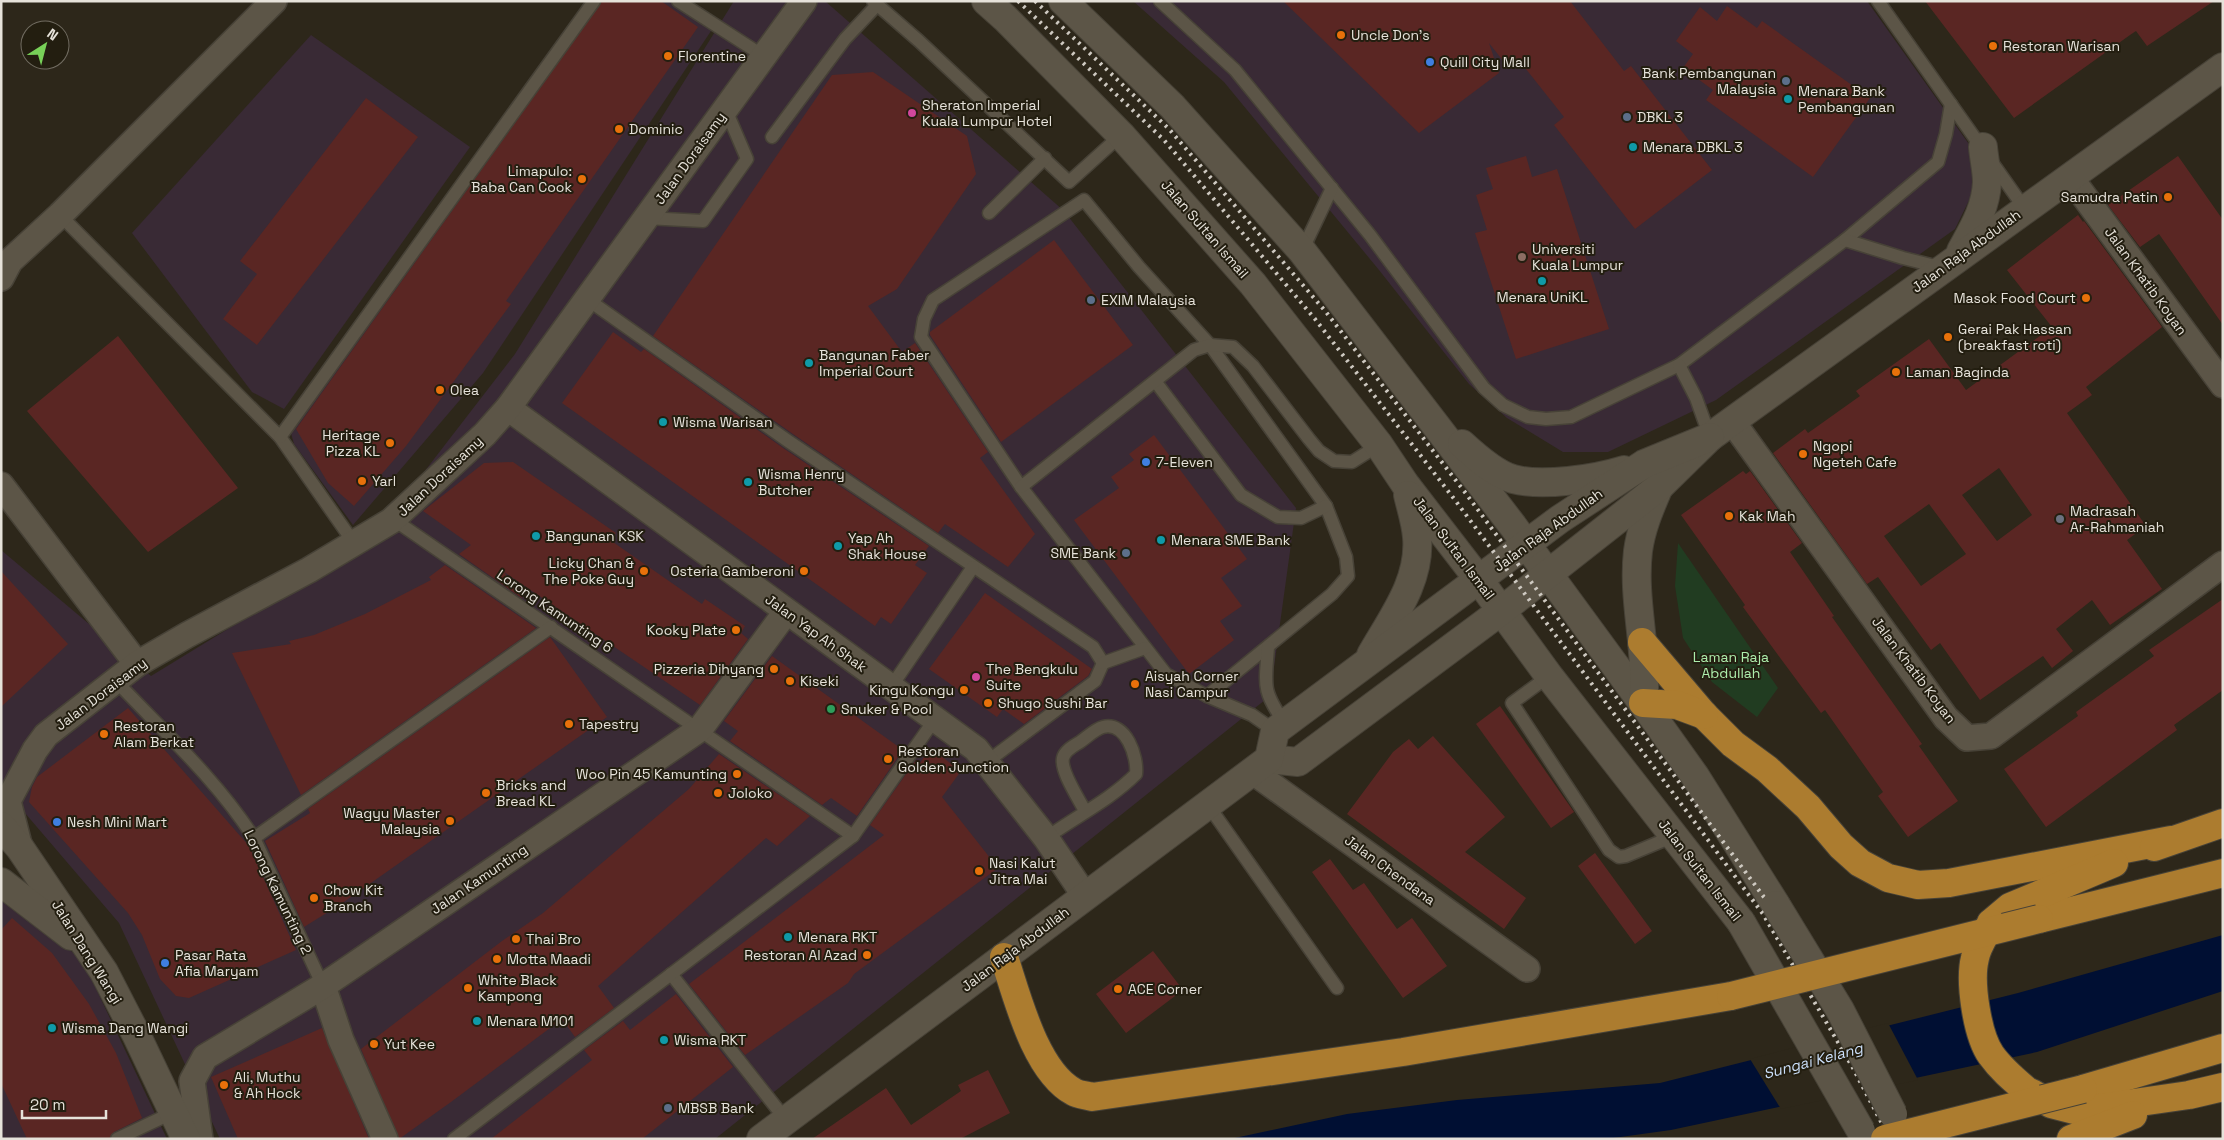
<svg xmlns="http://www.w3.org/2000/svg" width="2224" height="1140" font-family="'Space Grotesk',sans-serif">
	<rect width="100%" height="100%" fill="#2d271a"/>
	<!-- commercial -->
	<g fill="#392a35">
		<polygon points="591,1 672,1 713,28 483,373 353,525 294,444 289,426"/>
		<polygon points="734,1 825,1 1064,211 1296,508 1270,696 715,1139 220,1139 119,923 1,785 1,550 151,676 370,542 515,354"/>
		<polygon points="1133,1 1867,1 1976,154 1977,184 1955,229 1716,400 1608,452 1563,452 1507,418 1469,384 1379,270 1224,82"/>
		<polygon points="311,35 470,147 284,409 252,392 132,233"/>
		<polygon points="1,892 83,961 167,1139 1,1139"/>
	</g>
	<!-- green -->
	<polygon fill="#213c21" points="1678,543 1778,688 1757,717 1712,682 1683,638 1675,586"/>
	<!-- water -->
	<polygon fill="#000f33" points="2223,935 2223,991 2037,1052 1671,1130 1606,1139 1230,1139 1347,1114 1457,1100 1660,1083 2018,993"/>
	<!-- pier -->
	<polygon fill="#2d271a" points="1888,1023 1918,1080 1781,1109 1750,1059"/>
	<!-- building -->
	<g fill="#5a2623" fill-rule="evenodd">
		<polygon points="602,1 661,1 698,27 506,301 511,304 406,446 354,506 328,483 296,429"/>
		<polygon points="1283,1 1570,1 1624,71 1631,66 1712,170 1635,229 1554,125 1564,117 1518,59 1508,67 1489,43 1499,73 1419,133"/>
		<polygon points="1925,1 2214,1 2147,46 2136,31 2130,35 2014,118"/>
		<polygon points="1727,6 1757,28 1762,21 1870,98 1813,177 1706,100 1713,90 1683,68 1693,54 1676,41 1700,7 1717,21"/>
		<polygon points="873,72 967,136 976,174 897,289 868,306 902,352 915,343 988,452 980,458 1035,534 1008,567 945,524 938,533 793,434 653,336 832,75"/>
		<polygon points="366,98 418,137 257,345 223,319 257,274 240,261"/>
		<polygon points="1526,156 1532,177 1557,169 1609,329 1516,359 1475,233 1487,230 1476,195 1493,189 1486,168"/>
		<polygon points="2178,156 2223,220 2223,325 2159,234 2140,247 2108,205"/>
		<path d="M2078,215l5,7 1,-1 78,106 -76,60 6,8 -25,18 79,113 -19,14 35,49 -52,36 -18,-25 -36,29 17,22 -21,17 -9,-12 -63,44 -40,-57 -9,7 -53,-73 -11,7 -94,-131 32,-24 3,4 52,-37 -4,-5 73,-52 37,51 86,-63 -45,-57zM1999,468l33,47 -35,26 -35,-46zM1929,504l37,50 -45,32 -37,-50z"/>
		<polygon points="1054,240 1133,345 1001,442 930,335 930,332"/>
		<polygon points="613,332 641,352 644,349 783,448 929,546 915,565 927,573 891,624 881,617 875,626 562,403"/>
		<polygon points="118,336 238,488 148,552 27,411"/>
		<polygon points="1154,435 1247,559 1221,578 1242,606 1220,621 1234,640 1189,674 1074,520 1119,488 1111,477 1134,460 1129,454"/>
		<polygon points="513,462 616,533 610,540 702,604 705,599 745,626 741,633 748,639 700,705 504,572 523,599 459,554 471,545 423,511 484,463"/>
		<polygon points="1743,471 1746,474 1750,471 1802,543 1790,552 1834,616 1832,617 1922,744 1919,746 1958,801 1908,837 1878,796 1883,792 1825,710 1821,713 1778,655 1743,607 1745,605 1681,515"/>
		<polygon points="445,565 536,628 301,795 232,653 291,644 289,641 314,635 365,614 431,580 429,577"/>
		<polygon points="1,571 68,644 1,707"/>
		<polygon points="985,593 1092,669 1088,676 1024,724 1003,709 997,717 929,669"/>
		<polygon points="2223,599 2223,690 2174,725 2177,730 2046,827 2004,769 2078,716 2076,712 2154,656 2149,650"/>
		<polygon points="550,637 607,717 341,904 304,927 265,841 310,813 308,809"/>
		<polygon points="772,656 903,750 857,816 831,798 822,805 730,741 738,731 724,721"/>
		<polygon points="1500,706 1574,812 1551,828 1476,724"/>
		<polygon points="128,708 249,846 296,950 189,998 176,996 160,979 142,935 128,913 29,802 32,787 37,777"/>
		<polygon points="1433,736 1505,817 1465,852 1526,898 1504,929 1347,814 1393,752 1409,739 1418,749"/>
		<polygon points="930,748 961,771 942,797 998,868 854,974 848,983 745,1055 689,984 884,835 870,825 916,760 920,763"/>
		<polygon points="719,754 810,816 777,846 766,838 598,986 614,1008 575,1037 562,1019 451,1102 399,1139 361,1049 502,941 543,913 689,789"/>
		<polygon points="1595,853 1652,931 1635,944 1578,866"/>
		<polygon points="1330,859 1353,890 1364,883 1397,929 1412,918 1447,966 1403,998 1312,872"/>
		<polygon points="12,918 52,953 89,1004 116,1053 142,1118 114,1132 109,1139 27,1139 1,1083 1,930"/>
		<polygon points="1153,951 1183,990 1126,1033 1096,994"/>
		<polygon points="676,994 733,1067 642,1139 491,1139 592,1060 584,1050 623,1021 630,1030"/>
		<polygon points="322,1028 369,1139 238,1139 211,1077"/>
		<polygon points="988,1070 1010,1113 960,1139 812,1139 886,1088 911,1125 961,1091 958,1085"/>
	</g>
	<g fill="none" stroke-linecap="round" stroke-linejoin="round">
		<defs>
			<g id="lane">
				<polyline points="678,1 765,57"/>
				<polyline points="873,1 919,41 1069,182 1121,135"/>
				<polyline points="1160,1 1235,70 1370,235 1484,388 1503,405 1528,417 1546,419 1571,417 1679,365 1845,240 1938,162 1946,134 1951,104"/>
				<polyline points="1878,1 2025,209"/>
				<polyline points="772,137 845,39 877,5"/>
				<polygon points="1084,200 1139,267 1210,345 1326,506 1346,557 1348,576 1332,594 1207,696 1166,674 1021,487 921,337 924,319 933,300"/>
				<polyline points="989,213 1045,158"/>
				<polyline points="60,215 280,437 354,543"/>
				<polyline points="646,218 703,221 747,159 726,110"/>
				<polyline points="1845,240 1903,258 1943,268"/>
				<polyline points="1302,251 1332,188"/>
				<polyline points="587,299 788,441 1093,647 1103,663 1095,681 988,761"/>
				<polyline points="1679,365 1696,398 1710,437"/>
				<polyline points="1155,381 1241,495 1278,517 1301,518 1326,506"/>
				<polyline points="280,437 594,1"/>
				<polyline points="1021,487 1194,350 1210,345 1233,347 1253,366 1309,439 1319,451 1334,461 1352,462 1379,445"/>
				<polyline points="391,521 403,526 853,836"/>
				<path d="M1268,647c-3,40 -6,43 17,77"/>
				<polyline points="1103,663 1145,648"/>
				<polyline points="1549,676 1512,703 1609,850 1619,857 1626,856 1674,836"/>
				<path d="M115,680c48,51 101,99 139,158l69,148"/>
				<polyline points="891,687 973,567"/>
				<polyline points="1207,696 1252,715 1275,731"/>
				<polyline points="1208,805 1337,988"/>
				<polyline points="254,838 551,627"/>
				<path d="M1046,838c29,-21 64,-38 90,-64 2,-17 -10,-53 -33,-47 -8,2 -17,11 -23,15 -6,4 -15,8 -17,16 -3,13 16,41 22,53"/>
				<polyline points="671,974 786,1120"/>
				<polyline points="117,1139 174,1112"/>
				<polyline points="454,1139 853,836 935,719"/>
			</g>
			<g id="street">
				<polyline points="2070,177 2223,385"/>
				<polyline points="1,278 10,261 60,215 274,1"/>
				<polyline points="508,408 976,749 1046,838 1085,896"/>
				<polyline points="1732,421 1946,718 1967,738 1991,736 2223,564"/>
				<polyline points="1,485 137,664"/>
				<polyline points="1252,771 1527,969"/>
				<polyline points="20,848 8,801 35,750 46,735 137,664 187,635 309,570 391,521 485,434 508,408 587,299 804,1"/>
				<polyline points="323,986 341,1040 385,1139"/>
				<polyline points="200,1139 192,1081 205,1057 323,986 700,729 786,612"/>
			</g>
			<g id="secondary">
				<polyline points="986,1 1005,18 1121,135 1253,284 1379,445 1405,484 1479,580 1549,676 1741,922"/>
				<polyline points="1063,1 1172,106 1302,251 1513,526 1658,724 1695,776 1776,905"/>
				<path d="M1961,251c12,-22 25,-43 26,-69 0,-11 -3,-23 -4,-35"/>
				<path d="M1462,444c13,12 33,30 51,35 28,8 82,0 111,-9"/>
				<path d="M1371,655c21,-37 50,-74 46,-118 -1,-14 -6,-29 -9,-42"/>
				<path d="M1643,703c6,-51 -11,-101 -5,-152 3,-22 11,-41 20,-62"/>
				<polyline points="1269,759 1298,762 1501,611 1660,486 1710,437 2223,67"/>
				<polyline points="1,826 20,848 104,972 136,1034 186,1139"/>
				<polyline points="1,882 71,936"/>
				<polyline points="761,1139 1269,759 1275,731 1560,519 1644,464 1710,437"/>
			</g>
			<g id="highway">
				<polyline points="1642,642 1704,715 1733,744 1767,769 1808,807 1841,846 1860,863 1888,878 1918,885 1949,883 2171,840"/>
				<polyline points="1643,703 1677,705 1704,715"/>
				<polyline points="2154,847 2223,823"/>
				<polyline points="2039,919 2223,873"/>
				<polyline points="1991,923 2010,907 2114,863"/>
				<path d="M1004,957c13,39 31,114 70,135 5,3 12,3 18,5l311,-45 328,-56"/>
				<polyline points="2083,1089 2223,1048"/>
				<polyline points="2032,1093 2051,1104 2078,1111 2189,1095 2223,1087"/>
				<polyline points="2071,1139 2133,1115"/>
			</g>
		</defs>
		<!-- lane casing -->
		<use href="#lane" stroke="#474237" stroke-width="15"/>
		<!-- street casing -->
		<use href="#street" stroke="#474237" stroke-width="28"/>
		<!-- secondary casing -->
		<use href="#secondary" stroke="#474237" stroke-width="30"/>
		<!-- highway casing -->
		<use href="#highway" stroke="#474237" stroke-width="30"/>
		<!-- lane -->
		<use href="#lane" stroke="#5c5547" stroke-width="12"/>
		<!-- street -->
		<use href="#street" stroke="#5c5547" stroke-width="25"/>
		<!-- secondary -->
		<use href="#secondary" stroke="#5c5547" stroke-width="28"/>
		<!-- highway -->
		<use href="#highway" stroke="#ac7c2f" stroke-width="28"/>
		<!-- rail -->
		<g stroke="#cec9c1" stroke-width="4" stroke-dasharray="2.5 5" stroke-linecap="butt">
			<polyline points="1018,1 1164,140 1315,319 1455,500 1763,914 1853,1068 1890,1139"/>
			<polyline points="1035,1 1169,129 1326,312 1464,491 1772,908 1902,1139"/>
		</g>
		<defs>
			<g id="secondary-bridge">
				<polyline points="1776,905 1840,1010 1893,1114"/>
				<polyline points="1741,922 1861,1131"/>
			</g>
			<g id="highway-bridge">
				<path d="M1991,923c-5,11 -14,23 -16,35 -6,23 2,77 16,97 10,14 22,24 35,35"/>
				<polyline points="1731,996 2039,919"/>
				<polyline points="1885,1139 2083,1089"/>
			</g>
		</defs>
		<!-- secondary-bridge casing -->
		<use href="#secondary-bridge" stroke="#474237" stroke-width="30" stroke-linecap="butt"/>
		<!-- highway-bridge casing -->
		<use href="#highway-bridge" stroke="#474237" stroke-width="30" stroke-linecap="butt"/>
		<!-- secondary-bridge -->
		<use href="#secondary-bridge" stroke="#5c5547" stroke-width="28"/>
		<!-- highway-bridge -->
		<use href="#highway-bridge" stroke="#ac7c2f" stroke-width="28"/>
	</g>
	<!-- markers -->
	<g fill="#e8710a" stroke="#231e10" stroke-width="2">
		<circle cx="1341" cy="35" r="5"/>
		<circle cx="1993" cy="46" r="5"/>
		<circle cx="668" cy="56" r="5"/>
		<circle cx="619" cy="129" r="5"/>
		<circle cx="582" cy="179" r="5"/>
		<circle cx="2168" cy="197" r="5"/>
		<circle cx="2086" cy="298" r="5"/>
		<circle cx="1948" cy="337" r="5"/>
		<circle cx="1896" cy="372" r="5"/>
		<circle cx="440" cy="390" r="5"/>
		<circle cx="390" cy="443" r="5"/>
		<circle cx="1803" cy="454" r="5"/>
		<circle cx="362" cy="481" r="5"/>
		<circle cx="1729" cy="516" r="5"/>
		<circle cx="644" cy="571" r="5"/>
		<circle cx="804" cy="571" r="5"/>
		<circle cx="736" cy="630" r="5"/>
		<circle cx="774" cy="669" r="5"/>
		<circle cx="790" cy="681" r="5"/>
		<circle cx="1135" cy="684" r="5"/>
		<circle cx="964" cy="690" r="5"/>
		<circle cx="988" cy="703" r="5"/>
		<circle cx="569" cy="724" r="5"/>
		<circle cx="104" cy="734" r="5"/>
		<circle cx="888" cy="759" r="5"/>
		<circle cx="737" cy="774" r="5"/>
		<circle cx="486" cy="793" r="5"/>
		<circle cx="718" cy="793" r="5"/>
		<circle cx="450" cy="821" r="5"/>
		<circle cx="979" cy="871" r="5"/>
		<circle cx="314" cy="898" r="5"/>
		<circle cx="516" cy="939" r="5"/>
		<circle cx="867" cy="955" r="5"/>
		<circle cx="497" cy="959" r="5"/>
		<circle cx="468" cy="988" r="5"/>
		<circle cx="1118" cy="989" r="5"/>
		<circle cx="374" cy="1044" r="5"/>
		<circle cx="224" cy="1085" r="5"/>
	</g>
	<g fill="#3f7fe0" stroke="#231e10" stroke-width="2">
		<circle cx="1430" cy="62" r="5"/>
		<circle cx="1146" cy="462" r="5"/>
		<circle cx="57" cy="822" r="5"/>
		<circle cx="165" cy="963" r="5"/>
	</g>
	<g fill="#5c6f8a" stroke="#231e10" stroke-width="2">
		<circle cx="1786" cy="81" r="5"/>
		<circle cx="1627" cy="117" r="5"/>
		<circle cx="1091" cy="300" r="5"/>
		<circle cx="1126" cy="553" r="5"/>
		<circle cx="668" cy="1108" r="5"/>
	</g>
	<g fill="#0f9aa8" stroke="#231e10" stroke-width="2">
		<circle cx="1788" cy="99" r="5"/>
		<circle cx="1633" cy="147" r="5"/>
		<circle cx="1542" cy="281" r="5"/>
		<circle cx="809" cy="363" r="5"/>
		<circle cx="663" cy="422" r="5"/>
		<circle cx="748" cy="482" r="5"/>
		<circle cx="536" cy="536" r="5"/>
		<circle cx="1161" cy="540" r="5"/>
		<circle cx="838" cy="546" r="5"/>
		<circle cx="788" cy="937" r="5"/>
		<circle cx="477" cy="1021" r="5"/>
		<circle cx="52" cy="1028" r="5"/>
		<circle cx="664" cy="1040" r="5"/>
	</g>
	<g fill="#d1479c" stroke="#231e10" stroke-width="2">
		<circle cx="912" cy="113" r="5"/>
		<circle cx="976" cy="677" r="5"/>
	</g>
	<circle fill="#8d6e63" stroke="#231e10" stroke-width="2" cx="1522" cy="257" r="5"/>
	<circle fill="#6b7280" stroke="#231e10" stroke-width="2" cx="2060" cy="519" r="5"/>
	<circle fill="#2e9e5b" stroke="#231e10" stroke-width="2" cx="831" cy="709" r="5"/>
	<g text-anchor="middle" stroke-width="4" stroke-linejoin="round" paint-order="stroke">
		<!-- poi labels -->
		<g font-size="14" fill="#e6e2da" stroke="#231e10" text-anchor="start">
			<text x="1351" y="40">Uncle Don's</text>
			<text x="2003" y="51">Restoran Warisan</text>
			<text x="678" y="61">Florentine</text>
			<text x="1440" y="67">Quill City Mall</text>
			<text x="1776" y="78" text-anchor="end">Bank Pembangunan<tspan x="1776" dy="16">Malaysia</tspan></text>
			<text x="1798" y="96">Menara Bank<tspan x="1798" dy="16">Pembangunan</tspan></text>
			<text x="922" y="110">Sheraton Imperial<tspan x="922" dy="16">Kuala Lumpur Hotel</tspan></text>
			<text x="1637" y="122">DBKL 3</text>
			<text x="629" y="134">Dominic</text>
			<text x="1643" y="152">Menara DBKL 3</text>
			<text x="572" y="176" text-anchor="end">Limapulo:<tspan x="572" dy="16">Baba Can Cook</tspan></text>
			<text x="2158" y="202" text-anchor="end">Samudra Patin</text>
			<text x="1532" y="254">Universiti<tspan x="1532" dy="16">Kuala Lumpur</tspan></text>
			<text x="1542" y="302" text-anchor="middle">Menara UniKL</text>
			<text x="2076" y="303" text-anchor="end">Masok Food Court</text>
			<text x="1101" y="305">EXIM Malaysia</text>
			<text x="1958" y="334">Gerai Pak Hassan<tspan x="1958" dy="16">(breakfast roti)</tspan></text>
			<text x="819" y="360">Bangunan Faber<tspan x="819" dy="16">Imperial Court</tspan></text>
			<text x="1906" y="377">Laman Baginda</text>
			<text x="450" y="395">Olea</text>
			<text x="673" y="427">Wisma Warisan</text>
			<text x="380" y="440" text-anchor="end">Heritage<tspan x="380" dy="16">Pizza KL</tspan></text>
			<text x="1813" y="451">Ngopi<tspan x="1813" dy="16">Ngeteh Cafe</tspan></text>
			<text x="1156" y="467">7-Eleven</text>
			<text x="758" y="479">Wisma Henry<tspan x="758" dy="16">Butcher</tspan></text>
			<text x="372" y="486">Yarl</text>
			<text x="2070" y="516">Madrasah<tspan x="2070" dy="16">Ar-Rahmaniah</tspan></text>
			<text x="1739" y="521">Kak Mah</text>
			<text x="546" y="541">Bangunan KSK</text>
			<text x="848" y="543">Yap Ah<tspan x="848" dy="16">Shak House</tspan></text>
			<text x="1171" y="545">Menara SME Bank</text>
			<text x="1116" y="558" text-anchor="end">SME Bank</text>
			<text x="634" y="568" text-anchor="end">Licky Chan &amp;<tspan x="634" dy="16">The Poke Guy</tspan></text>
			<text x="794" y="576" text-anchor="end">Osteria Gamberoni</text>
			<text x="726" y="635" text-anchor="end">Kooky Plate</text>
			<text x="764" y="674" text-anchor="end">Pizzeria Dihyang</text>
			<text x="986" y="674">The Bengkulu<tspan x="986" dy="16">Suite</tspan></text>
			<text x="1145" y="681">Aisyah Corner<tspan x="1145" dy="16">Nasi Campur</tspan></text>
			<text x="800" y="686">Kiseki</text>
			<text x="954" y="695" text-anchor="end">Kingu Kongu</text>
			<text x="998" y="708">Shugo Sushi Bar</text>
			<text x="841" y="714">Snuker &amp; Pool</text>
			<text x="579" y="729">Tapestry</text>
			<text x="114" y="731">Restoran<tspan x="114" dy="16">Alam Berkat</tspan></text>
			<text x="898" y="756">Restoran<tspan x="898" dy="16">Golden Junction</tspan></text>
			<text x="727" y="779" text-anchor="end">Woo Pin 45 Kamunting</text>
			<text x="496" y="790">Bricks and<tspan x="496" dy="16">Bread KL</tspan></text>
			<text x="728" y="798">Joloko</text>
			<text x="440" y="818" text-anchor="end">Wagyu Master<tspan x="440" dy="16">Malaysia</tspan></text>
			<text x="67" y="827">Nesh Mini Mart</text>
			<text x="989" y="868">Nasi Kalut<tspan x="989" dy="16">Jitra Mai</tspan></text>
			<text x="324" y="895">Chow Kit<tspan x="324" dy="16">Branch</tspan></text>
			<text x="798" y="942">Menara RKT</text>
			<text x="526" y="944">Thai Bro</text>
			<text x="175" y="960">Pasar Rata<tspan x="175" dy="16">Afia Maryam</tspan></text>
			<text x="857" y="960" text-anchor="end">Restoran Al Azad</text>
			<text x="507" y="964">Motta Maadi</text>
			<text x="478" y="985">White Black<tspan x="478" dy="16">Kampong</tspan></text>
			<text x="1128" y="994">ACE Corner</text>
			<text x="487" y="1026">Menara M101</text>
			<text x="62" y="1033">Wisma Dang Wangi</text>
			<text x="674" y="1045">Wisma RKT</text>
			<text x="384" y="1049">Yut Kee</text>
			<text x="234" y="1082">Ali, Muthu<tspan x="234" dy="16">&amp; Ah Hock</tspan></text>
			<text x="678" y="1113">MBSB Bank</text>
		</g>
		<!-- street labels -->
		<g font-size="14" fill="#e6e2da" stroke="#231e10">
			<text transform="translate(690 158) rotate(-54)" y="5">Jalan Doraisamy</text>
			<text transform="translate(1205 229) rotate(49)" y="5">Jalan Sultan Ismail</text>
			<text transform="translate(1966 251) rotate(-36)" y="5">Jalan Raja Abdullah</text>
			<text transform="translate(2146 281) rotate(54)" y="5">Jalan Khatib Koyan</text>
			<text transform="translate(440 476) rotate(-43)" y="5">Jalan Doraisamy</text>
			<text transform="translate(1548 530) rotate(-36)" y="5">Jalan Raja Abdullah</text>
			<text transform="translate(1454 548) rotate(53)" y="5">Jalan Sultan Ismail</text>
			<text transform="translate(555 611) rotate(34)" y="5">Lorong Kamunting 6</text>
			<text transform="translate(816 633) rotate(36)" y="5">Jalan Yap Ah Shak</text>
			<text transform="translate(1914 670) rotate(53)" y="5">Jalan Khatib Koyan</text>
			<text transform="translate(101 694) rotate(-37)" y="5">Jalan Doraisamy</text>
			<text transform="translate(1390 870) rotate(36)" y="5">Jalan Chendana</text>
			<text transform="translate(1700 870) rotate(52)" y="5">Jalan Sultan Ismail</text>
			<text transform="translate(479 879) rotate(-34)" y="5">Jalan Kamunting</text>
			<text transform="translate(278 892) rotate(64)" y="5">Lorong Kamunting 2</text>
			<text transform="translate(1015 949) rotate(-37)" y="5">Jalan Raja Abdullah</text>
			<text transform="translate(87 952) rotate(58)" y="5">Jalan Dang Wangi</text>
		</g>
		<!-- park labels -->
		<g font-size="14" fill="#adecab" stroke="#231e10">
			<text x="1731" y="662">Laman Raja<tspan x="1731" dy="16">Abdullah</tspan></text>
		</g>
		<!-- water labels -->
		<g font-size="15" font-style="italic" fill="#cbdffa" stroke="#231e10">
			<text transform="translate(1813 1061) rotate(-15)" y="5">Sungai Kelang</text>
		</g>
	</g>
	<!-- border -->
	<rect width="2224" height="1140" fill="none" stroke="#e6e2da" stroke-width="5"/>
	<!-- north arrow -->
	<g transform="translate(45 45) rotate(36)"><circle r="24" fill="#231e10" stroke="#716c61"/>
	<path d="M0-4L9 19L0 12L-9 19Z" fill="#78d158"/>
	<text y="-8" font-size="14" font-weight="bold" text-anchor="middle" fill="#e6e2da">N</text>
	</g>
	<!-- scale -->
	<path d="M22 1110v8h84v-8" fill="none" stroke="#e6e2da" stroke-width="2.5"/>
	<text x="30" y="1110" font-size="15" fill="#e6e2da" stroke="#231e10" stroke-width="4" paint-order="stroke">20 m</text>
</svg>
